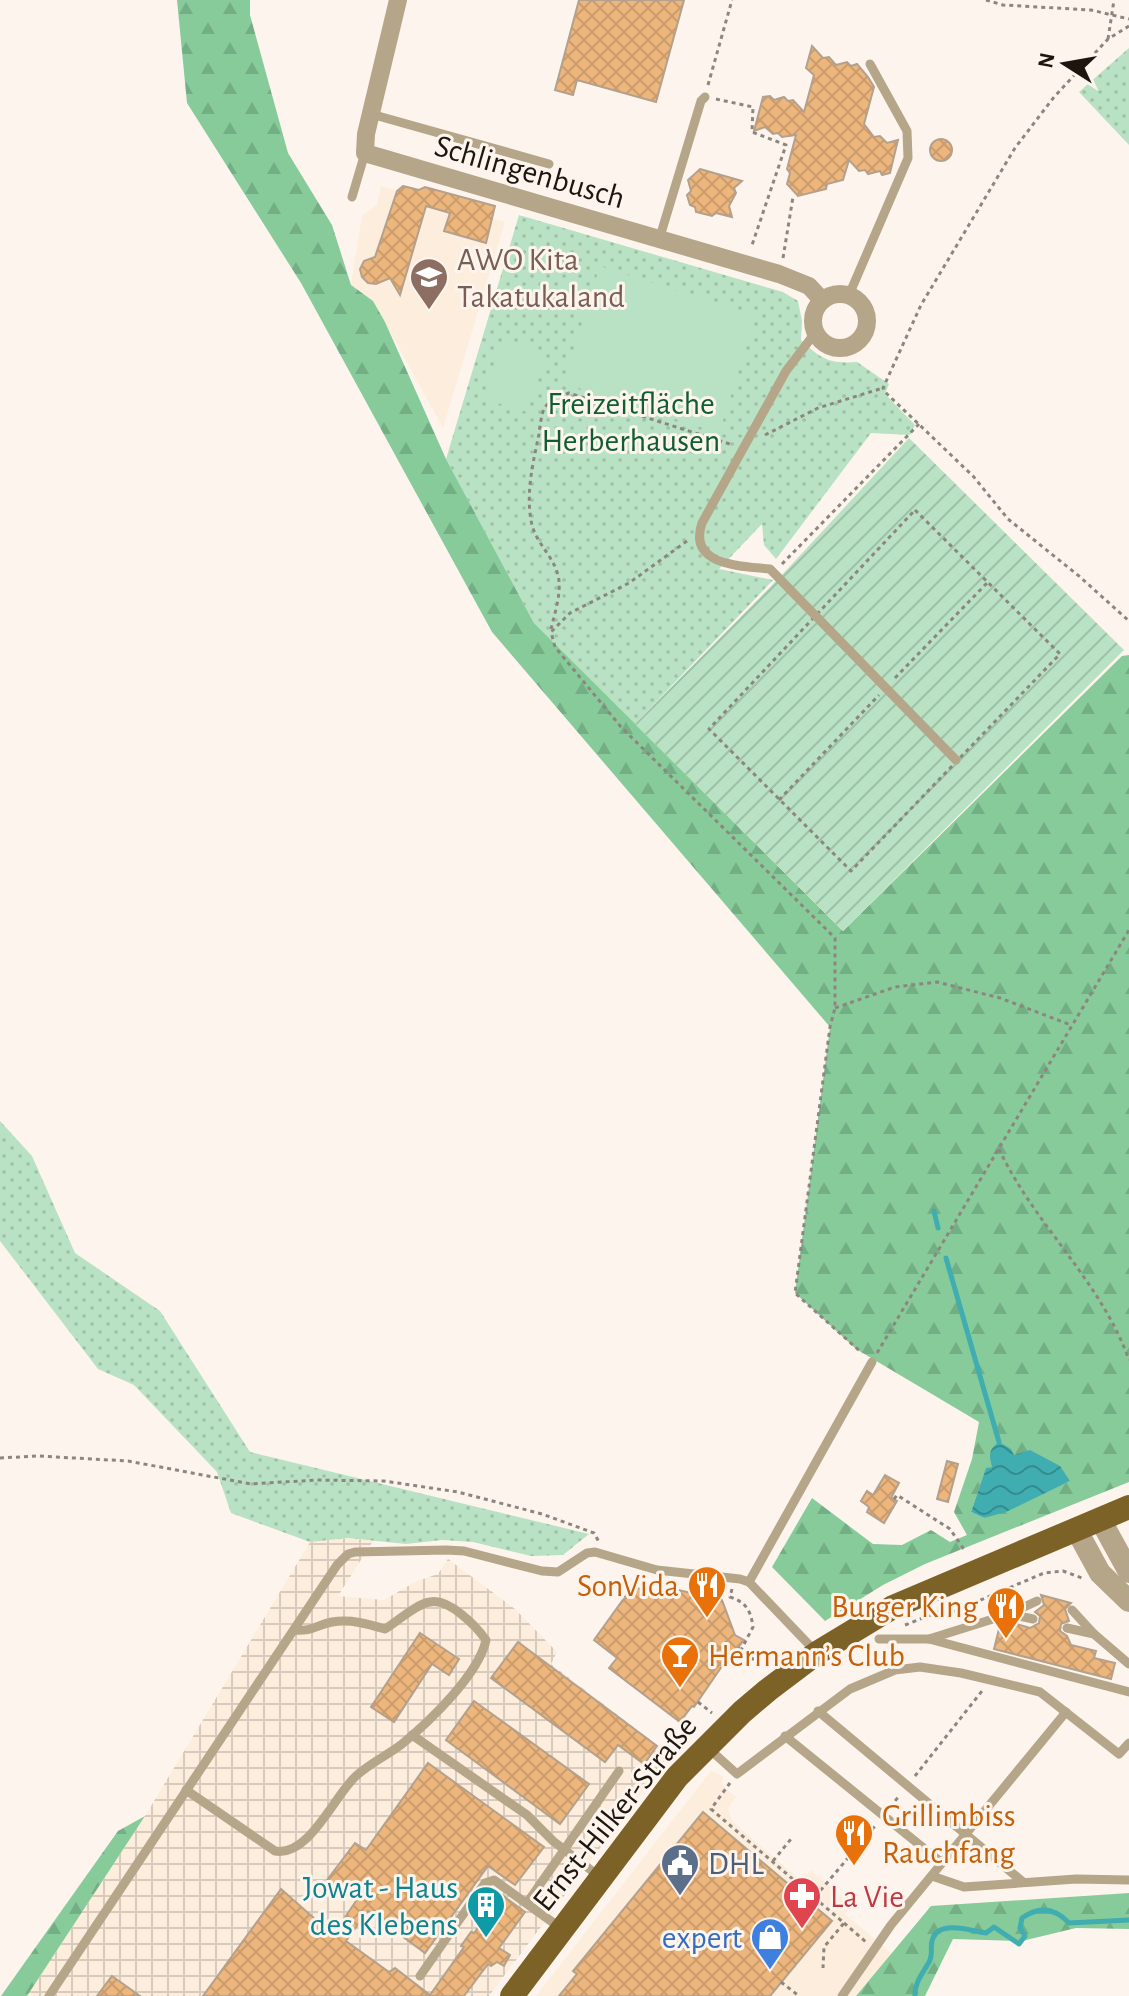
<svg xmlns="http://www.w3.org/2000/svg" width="1129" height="1996" font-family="'Alegreya Sans',sans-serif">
	<defs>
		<pattern id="industrial-grid" width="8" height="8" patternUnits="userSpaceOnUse" patternTransform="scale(2)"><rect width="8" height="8" fill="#fceddd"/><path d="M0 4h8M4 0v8" fill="none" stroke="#d8cabc"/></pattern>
		<pattern id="grass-dots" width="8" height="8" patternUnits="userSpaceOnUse" patternTransform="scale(2)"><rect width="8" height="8" fill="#b8e2c3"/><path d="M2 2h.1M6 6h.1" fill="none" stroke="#9ec1a6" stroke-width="1.8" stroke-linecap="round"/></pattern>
		<pattern id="forest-firs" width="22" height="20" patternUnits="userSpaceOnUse" patternTransform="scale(2)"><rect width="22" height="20" fill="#87cb9a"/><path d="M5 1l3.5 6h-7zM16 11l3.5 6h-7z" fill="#74ae84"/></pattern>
		<pattern id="garden-furrows" width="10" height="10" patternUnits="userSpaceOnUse" patternTransform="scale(2)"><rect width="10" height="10" fill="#b8e2c3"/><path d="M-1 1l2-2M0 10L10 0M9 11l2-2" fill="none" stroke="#9ec1a6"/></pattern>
		<pattern id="water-waves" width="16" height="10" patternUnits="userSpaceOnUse" patternTransform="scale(2)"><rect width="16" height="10" fill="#40adb1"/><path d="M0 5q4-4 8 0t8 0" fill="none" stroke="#358c8e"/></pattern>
		<pattern id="building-cross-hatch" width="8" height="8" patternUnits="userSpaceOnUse" patternTransform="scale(2)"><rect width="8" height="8" fill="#edb67d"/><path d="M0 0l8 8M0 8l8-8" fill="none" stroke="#cb9c6b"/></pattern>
	</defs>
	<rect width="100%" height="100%" fill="#fdf5ed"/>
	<!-- built -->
	<g fill="#fceddd">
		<polygon points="381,186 397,191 403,186 419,190 425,187 495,206 492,218 505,222 443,428 373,301 351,285 362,216 377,205"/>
		<polygon points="711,1771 723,1776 722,1785 736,1797 728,1808 732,1821 801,1881 811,1870 851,1905 845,1914 891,1953 885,1962 855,1996 536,1996"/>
	</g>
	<!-- industrial -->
	<polygon fill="url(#industrial-grid)" points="348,1538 373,1541 338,1596 384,1600 417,1581 438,1574 448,1559 515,1609 557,1652 551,1664 670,1755 489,1996 27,1996 145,1816 310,1542"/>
	<!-- grass -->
	<g fill="url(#grass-dots)">
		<polygon points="1129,48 1129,145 1079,92"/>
		<path d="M519,215l264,77 15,9 4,20 -1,19c20,19 28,24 56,22l32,22 -4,10 30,31 -5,10 -39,-2 -95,126 -12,-14 -2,-21 -43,45 54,11 -138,144 -101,-101 -88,-164z"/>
		<polygon points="0,1121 32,1156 75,1253 160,1311 250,1452 589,1534 563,1555 531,1556 473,1542 442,1540 406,1544 348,1538 310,1542 231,1513 217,1472 134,1385 98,1369 0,1241"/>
	</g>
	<!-- forest -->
	<g fill="url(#forest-firs)" fill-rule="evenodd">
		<path d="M177,0h73v15l38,138 44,72 19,60 22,16 12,21 61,137 88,164 309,308 279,-275 7,-1v827l-204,82 -42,21 -58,36 -53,-54 40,-69 61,46 29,1 29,-15 19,12 17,-7 -13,-23 18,-53 7,-37 -123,-73 -61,-56 35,-266 -338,-395 -191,-349 -114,-180zM992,1467l78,14 -86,37 -13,-6 15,-43z"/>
		<polygon points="145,1816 27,1996 1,1996 118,1831"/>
		<polygon points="1129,1893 1129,1929 1076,1928 1022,1941 953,1939 925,1996 856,1996 931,1906"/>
	</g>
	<!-- garden -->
	<polygon fill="url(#garden-furrows)" points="909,438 1124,650 843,931 635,724 779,578"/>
	<!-- pitch -->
	<g fill="#b8e2c3">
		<polygon points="600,266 756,316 719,433 563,383"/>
		<polygon points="503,338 546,352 527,412 484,399"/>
	</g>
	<!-- water -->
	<path fill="url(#water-waves)" d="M999,1442l12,7 3,6 16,-5 30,16 10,15 -64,31 -22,6 -13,-6 15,-44 6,-1c-3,-12 -4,-17 7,-25z"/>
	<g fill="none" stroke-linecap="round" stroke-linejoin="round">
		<!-- stream -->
		<g stroke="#40adb1" stroke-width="5">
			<polyline points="934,1211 938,1228"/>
			<polyline points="946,1258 999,1442"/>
			<path d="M915,1996c-1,-13 8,-23 14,-34 5,-9 0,-16 4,-24 7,-18 39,-7 53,-5l8,-6 25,17 6,-8 -5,-8 2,-10c17,-12 33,-10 47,5l60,-3"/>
		</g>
	</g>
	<!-- building -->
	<g fill="url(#building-cross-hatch)" stroke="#b3a08d" stroke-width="2">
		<polygon points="579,0 684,0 656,102 577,80 573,95 555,90"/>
		<polygon points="812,46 823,58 829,57 836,65 847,62 851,66 857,64 868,77 874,87 864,124 874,137 880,136 887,143 898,140 890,173 882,175 880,171 868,174 865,170 859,171 849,160 843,180 827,184 826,189 798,196 787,184 790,173 787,169 796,135 782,137 778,133 773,134 765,127 754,131 763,97 770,96 774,100 784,97 788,101 793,100 804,112 814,75 806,68"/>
		<circle cx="941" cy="150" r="11"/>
		<polygon points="700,169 742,181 734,188 736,193 729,206 732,217 716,213 712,216 696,212 695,207 690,205 687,195 691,191 688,180"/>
		<polygon points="403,186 419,190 425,187 495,206 486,243 444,231 450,213 426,206 400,295 390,278 376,284 368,283 362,277 360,269 364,261 375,257 397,191"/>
		<polygon points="947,1461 958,1464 948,1502 937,1499"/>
		<polygon points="885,1475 899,1483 891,1498 897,1501 884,1523 867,1512 869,1507 861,1501 867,1491 873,1495"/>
		<polygon points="632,1587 673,1596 674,1589 722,1600 735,1635 744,1640 733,1654 731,1653 694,1707 692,1706 680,1722 609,1668 617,1658 594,1640"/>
		<polygon points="1041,1595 1071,1603 1065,1609 1069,1621 1061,1624 1060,1631 1067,1636 1071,1645 1096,1651 1094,1658 1115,1663 1111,1679 994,1649 999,1629 1010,1622 1030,1628 1039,1623 1040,1616 1035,1612 1044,1605"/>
		<polygon points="420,1633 459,1659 449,1675 432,1664 394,1722 371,1707"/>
		<polygon points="518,1642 657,1746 644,1764 618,1745 605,1762 491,1678"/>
		<polygon points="474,1701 589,1784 560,1824 446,1740"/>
		<polygon points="428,1763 544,1847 515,1885 488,1866 425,1953 368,1911 346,1941 389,1972 395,1968 430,1995 464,1947 461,1946 471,1932 474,1933 502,1895 525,1912 499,1948 510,1955 504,1966 497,1962 491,1966 488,1964 464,1996 203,1996 281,1889 333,1935 356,1901 327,1880 355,1843 366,1850"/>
		<polygon points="703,1812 832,1921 770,1996 559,1996 577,1974 573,1971"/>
		<polygon points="112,1976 140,1996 97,1996"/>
	</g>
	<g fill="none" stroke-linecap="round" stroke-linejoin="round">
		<!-- path -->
		<g stroke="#8d867e" stroke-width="3" stroke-dasharray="4 4" stroke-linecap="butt">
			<polyline points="986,0 1003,5 1091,10 1129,19"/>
			<polyline points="1129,26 1108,39 1054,97 1015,148 921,305 883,388 885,392 973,476 1008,519 1079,576 1129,621"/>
			<polyline points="1108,39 1114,0"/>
			<polyline points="708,85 732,0"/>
			<polyline points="716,99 753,107 752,132 786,145 751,248"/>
			<polyline points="783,258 793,197"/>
			<polyline points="765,435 818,408 883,388"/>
			<polygon points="915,510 1060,654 851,871 709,729"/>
			<polyline points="687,541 629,583 570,613 551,632 555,647 621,727 835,938 835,1008 830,1027 795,1293 862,1353"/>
			<polyline points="782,564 919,424"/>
			<path d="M551,629c4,-17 11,-37 7,-54 -5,-19 -21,-31 -26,-50 -7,-30 1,-62 7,-91 1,-8 2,-18 5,-25 4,-8 17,-13 25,-16l164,52"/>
			<polyline points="895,678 987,583"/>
			<polyline points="779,800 879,695"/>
			<polyline points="835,1008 895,987 937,982 1000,998 1071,1025"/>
			<path d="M999,1149c35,75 102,132 130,211"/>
			<polyline points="877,1353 1129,930"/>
			<polyline points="0,1458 38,1456 128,1461 251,1484 316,1480 384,1481 458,1492 542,1514 594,1533 599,1542"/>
			<polyline points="894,1499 897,1495 950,1529 965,1551"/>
			<path d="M732,1589l-2,8c16,5 21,14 23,30l-12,23"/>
			<polyline points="905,1625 938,1612 955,1611 1044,1573 1063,1571 1082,1578"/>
			<polyline points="738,1648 764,1667"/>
			<polyline points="698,1702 712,1713"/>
			<polyline points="915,1776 982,1691"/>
			<polyline points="730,1783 711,1809 844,1923 824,1947 823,1968"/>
			<polyline points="890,1807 900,1795"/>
			<polyline points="773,1861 791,1839"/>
			<polyline points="808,1900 815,1897 875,1826"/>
			<polyline points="844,1923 866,1942"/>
			<polyline points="781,1982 799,1996"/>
		</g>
		<!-- service -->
		<g stroke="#b5a689" stroke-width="9">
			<polyline points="371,114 549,164"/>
			<polyline points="352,197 365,153"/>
			<polyline points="659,240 701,101 705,97"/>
			<polyline points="849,295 908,158 907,131 870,64"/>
			<path d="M815,333l-29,38 -84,152c-15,44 42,43 68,46l186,191"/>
			<polyline points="749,1582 872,1362"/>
			<polyline points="1072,1610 1094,1634"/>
			<polyline points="1009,1614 1037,1601"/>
			<polyline points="1067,1628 1094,1634 1129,1664"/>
			<polyline points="879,1639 929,1639 1129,1692"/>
			<polyline points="929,1639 1009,1614 1033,1619"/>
			<polyline points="818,1711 1023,1882"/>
			<polyline points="412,1735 527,1815 553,1841 600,1877"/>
			<polyline points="785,1736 942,1863"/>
			<polyline points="707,1747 737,1774 850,1689 895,1670 920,1667 961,1673 1040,1692 1119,1754 1129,1743"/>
			<path d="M186,1790l89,61c34,6 59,-55 81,-75 14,-13 32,-21 46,-32 27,-22 77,-70 84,-104 -10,-14 -37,-42 -56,-38 -14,2 -32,19 -45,27 -17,-5 -34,-10 -53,-7 -16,3 -20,10 -38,8"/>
			<polyline points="932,1876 964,1887 1076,1879 1129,1880"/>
			<polyline points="527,1903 619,1771"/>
			<polyline points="420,1976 485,1883 494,1880 562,1929"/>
			<polyline points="49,1996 337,1565 348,1554 355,1552 446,1550 464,1551 542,1571 558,1572 587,1553 595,1552 657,1570 740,1579 749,1582 816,1652"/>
			<polyline points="842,1996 891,1925 1066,1712"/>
		</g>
		<!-- minor -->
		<g stroke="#b5a689" stroke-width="18">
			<polyline points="398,0 366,134 365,153 779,274 809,286 822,300"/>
			<circle cx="840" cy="321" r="27"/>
		</g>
		<!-- tertiary -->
		<g stroke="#b5a689" stroke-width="22">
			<polyline points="1100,1519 1129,1572"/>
			<polyline points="1076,1529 1100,1573 1129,1601"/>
		</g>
		<!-- primary -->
		<polyline stroke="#7d6228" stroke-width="24" points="512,1996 677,1777 742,1712 768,1690 817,1653 893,1607 1129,1507"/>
	</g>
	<!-- icons -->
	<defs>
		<symbol id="school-pin" viewBox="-11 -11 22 30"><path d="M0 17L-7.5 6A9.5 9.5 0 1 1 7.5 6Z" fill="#8d6e63" stroke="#fdf5ed"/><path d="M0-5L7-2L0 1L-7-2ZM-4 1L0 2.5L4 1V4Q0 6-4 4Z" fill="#fff"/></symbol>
		<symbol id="restaurant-pin" viewBox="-11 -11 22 30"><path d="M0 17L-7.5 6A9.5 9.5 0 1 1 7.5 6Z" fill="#e8710a" stroke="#fdf5ed"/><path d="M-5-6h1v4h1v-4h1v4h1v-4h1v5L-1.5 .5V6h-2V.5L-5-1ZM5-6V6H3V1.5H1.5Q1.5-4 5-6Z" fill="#fff"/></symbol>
		<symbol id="bar-pin" viewBox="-11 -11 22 30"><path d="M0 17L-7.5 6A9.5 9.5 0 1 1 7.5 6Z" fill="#e8710a" stroke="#fdf5ed"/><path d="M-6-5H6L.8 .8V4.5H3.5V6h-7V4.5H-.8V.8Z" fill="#fff"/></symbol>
		<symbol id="civic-pin" viewBox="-11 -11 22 30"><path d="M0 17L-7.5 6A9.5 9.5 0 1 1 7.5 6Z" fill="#5c6f8a" stroke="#fdf5ed"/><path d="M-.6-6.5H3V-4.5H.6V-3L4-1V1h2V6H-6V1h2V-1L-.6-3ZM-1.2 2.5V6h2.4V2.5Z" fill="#fff"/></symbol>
		<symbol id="pharmacy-pin" viewBox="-11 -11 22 30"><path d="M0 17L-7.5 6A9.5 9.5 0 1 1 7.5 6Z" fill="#e0444e" stroke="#fdf5ed"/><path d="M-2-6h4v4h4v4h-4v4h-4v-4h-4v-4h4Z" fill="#fff"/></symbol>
		<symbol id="building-pin" viewBox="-11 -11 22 30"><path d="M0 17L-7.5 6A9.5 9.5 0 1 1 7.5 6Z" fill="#0f9aa8" stroke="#fdf5ed"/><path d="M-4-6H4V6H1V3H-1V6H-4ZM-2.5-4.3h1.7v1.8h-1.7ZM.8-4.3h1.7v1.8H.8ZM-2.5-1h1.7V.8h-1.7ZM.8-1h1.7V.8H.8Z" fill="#fff"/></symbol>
		<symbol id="shop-pin" viewBox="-11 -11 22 30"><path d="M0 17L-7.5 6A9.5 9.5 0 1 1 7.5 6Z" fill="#3f7fe0" stroke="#fdf5ed"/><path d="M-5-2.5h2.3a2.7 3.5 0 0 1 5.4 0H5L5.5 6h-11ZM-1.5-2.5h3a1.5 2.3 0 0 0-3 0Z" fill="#fff"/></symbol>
	</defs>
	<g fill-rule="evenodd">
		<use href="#school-pin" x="407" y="255" width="44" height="60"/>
		<use href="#restaurant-pin" x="685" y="1563" width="44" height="60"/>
		<use href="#restaurant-pin" x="984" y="1584" width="44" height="60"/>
		<use href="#bar-pin" x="658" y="1633" width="44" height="60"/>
		<use href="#restaurant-pin" x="832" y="1811" width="44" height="60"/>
		<use href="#civic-pin" x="658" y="1841" width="44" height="60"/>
		<use href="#pharmacy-pin" x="780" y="1874" width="44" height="60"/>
		<use href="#building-pin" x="464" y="1883" width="44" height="60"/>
		<use href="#shop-pin" x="748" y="1915" width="44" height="60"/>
	</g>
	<g text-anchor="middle" stroke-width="6" stroke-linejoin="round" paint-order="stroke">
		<!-- street labels -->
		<g font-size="32" fill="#1d160f" stroke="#fdf5ed">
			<text transform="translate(530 171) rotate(16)" y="11">Schlingenbusch</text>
			<text transform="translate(614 1813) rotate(-51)" y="11">Ernst-Hilker-Straße</text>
		</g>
		<!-- education labels -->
		<g font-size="32" fill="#785e54" stroke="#fdf5ed" text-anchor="start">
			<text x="457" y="270">AWO Kita<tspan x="457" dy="37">Takatukaland</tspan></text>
		</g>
		<!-- park labels -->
		<g font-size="32" fill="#105d31" stroke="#fdf5ed">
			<text x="631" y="414">Freizeitfläche<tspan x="631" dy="37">Herberhausen</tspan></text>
		</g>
		<!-- food labels -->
		<g font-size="32" fill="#c56008" stroke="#fdf5ed" text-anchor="end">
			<text x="679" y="1596">SonVida</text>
			<text x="978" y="1617">Burger King</text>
			<text x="708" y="1666" text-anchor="start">Hermann’s Club</text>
			<text x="882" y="1826" text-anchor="start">Grillimbiss<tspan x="882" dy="37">Rauchfang</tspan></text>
		</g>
		<!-- service labels -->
		<g font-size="32" fill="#4e5e75" stroke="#fdf5ed" text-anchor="start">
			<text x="708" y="1874">DHL</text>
		</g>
		<!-- culture labels -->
		<g font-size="32" fill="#0d838f" stroke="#fdf5ed" text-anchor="end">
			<text x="458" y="1898">Jowat - Haus<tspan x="458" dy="37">des Klebens</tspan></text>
		</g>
		<!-- health labels -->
		<g font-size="32" fill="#be3a42" stroke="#fdf5ed" text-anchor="start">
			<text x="830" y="1907">La Vie</text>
		</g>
		<!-- shop labels -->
		<g font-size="32" fill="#366cbe" stroke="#fdf5ed" text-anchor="end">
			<text x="742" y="1948">expert</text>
		</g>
	</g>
	<!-- north arrow -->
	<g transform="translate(1065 64) rotate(281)" stroke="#fdf5ed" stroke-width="6" paint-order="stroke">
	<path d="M0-6L14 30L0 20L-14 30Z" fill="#1d160f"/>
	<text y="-12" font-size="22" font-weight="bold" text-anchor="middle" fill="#1d160f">N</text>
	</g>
</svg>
